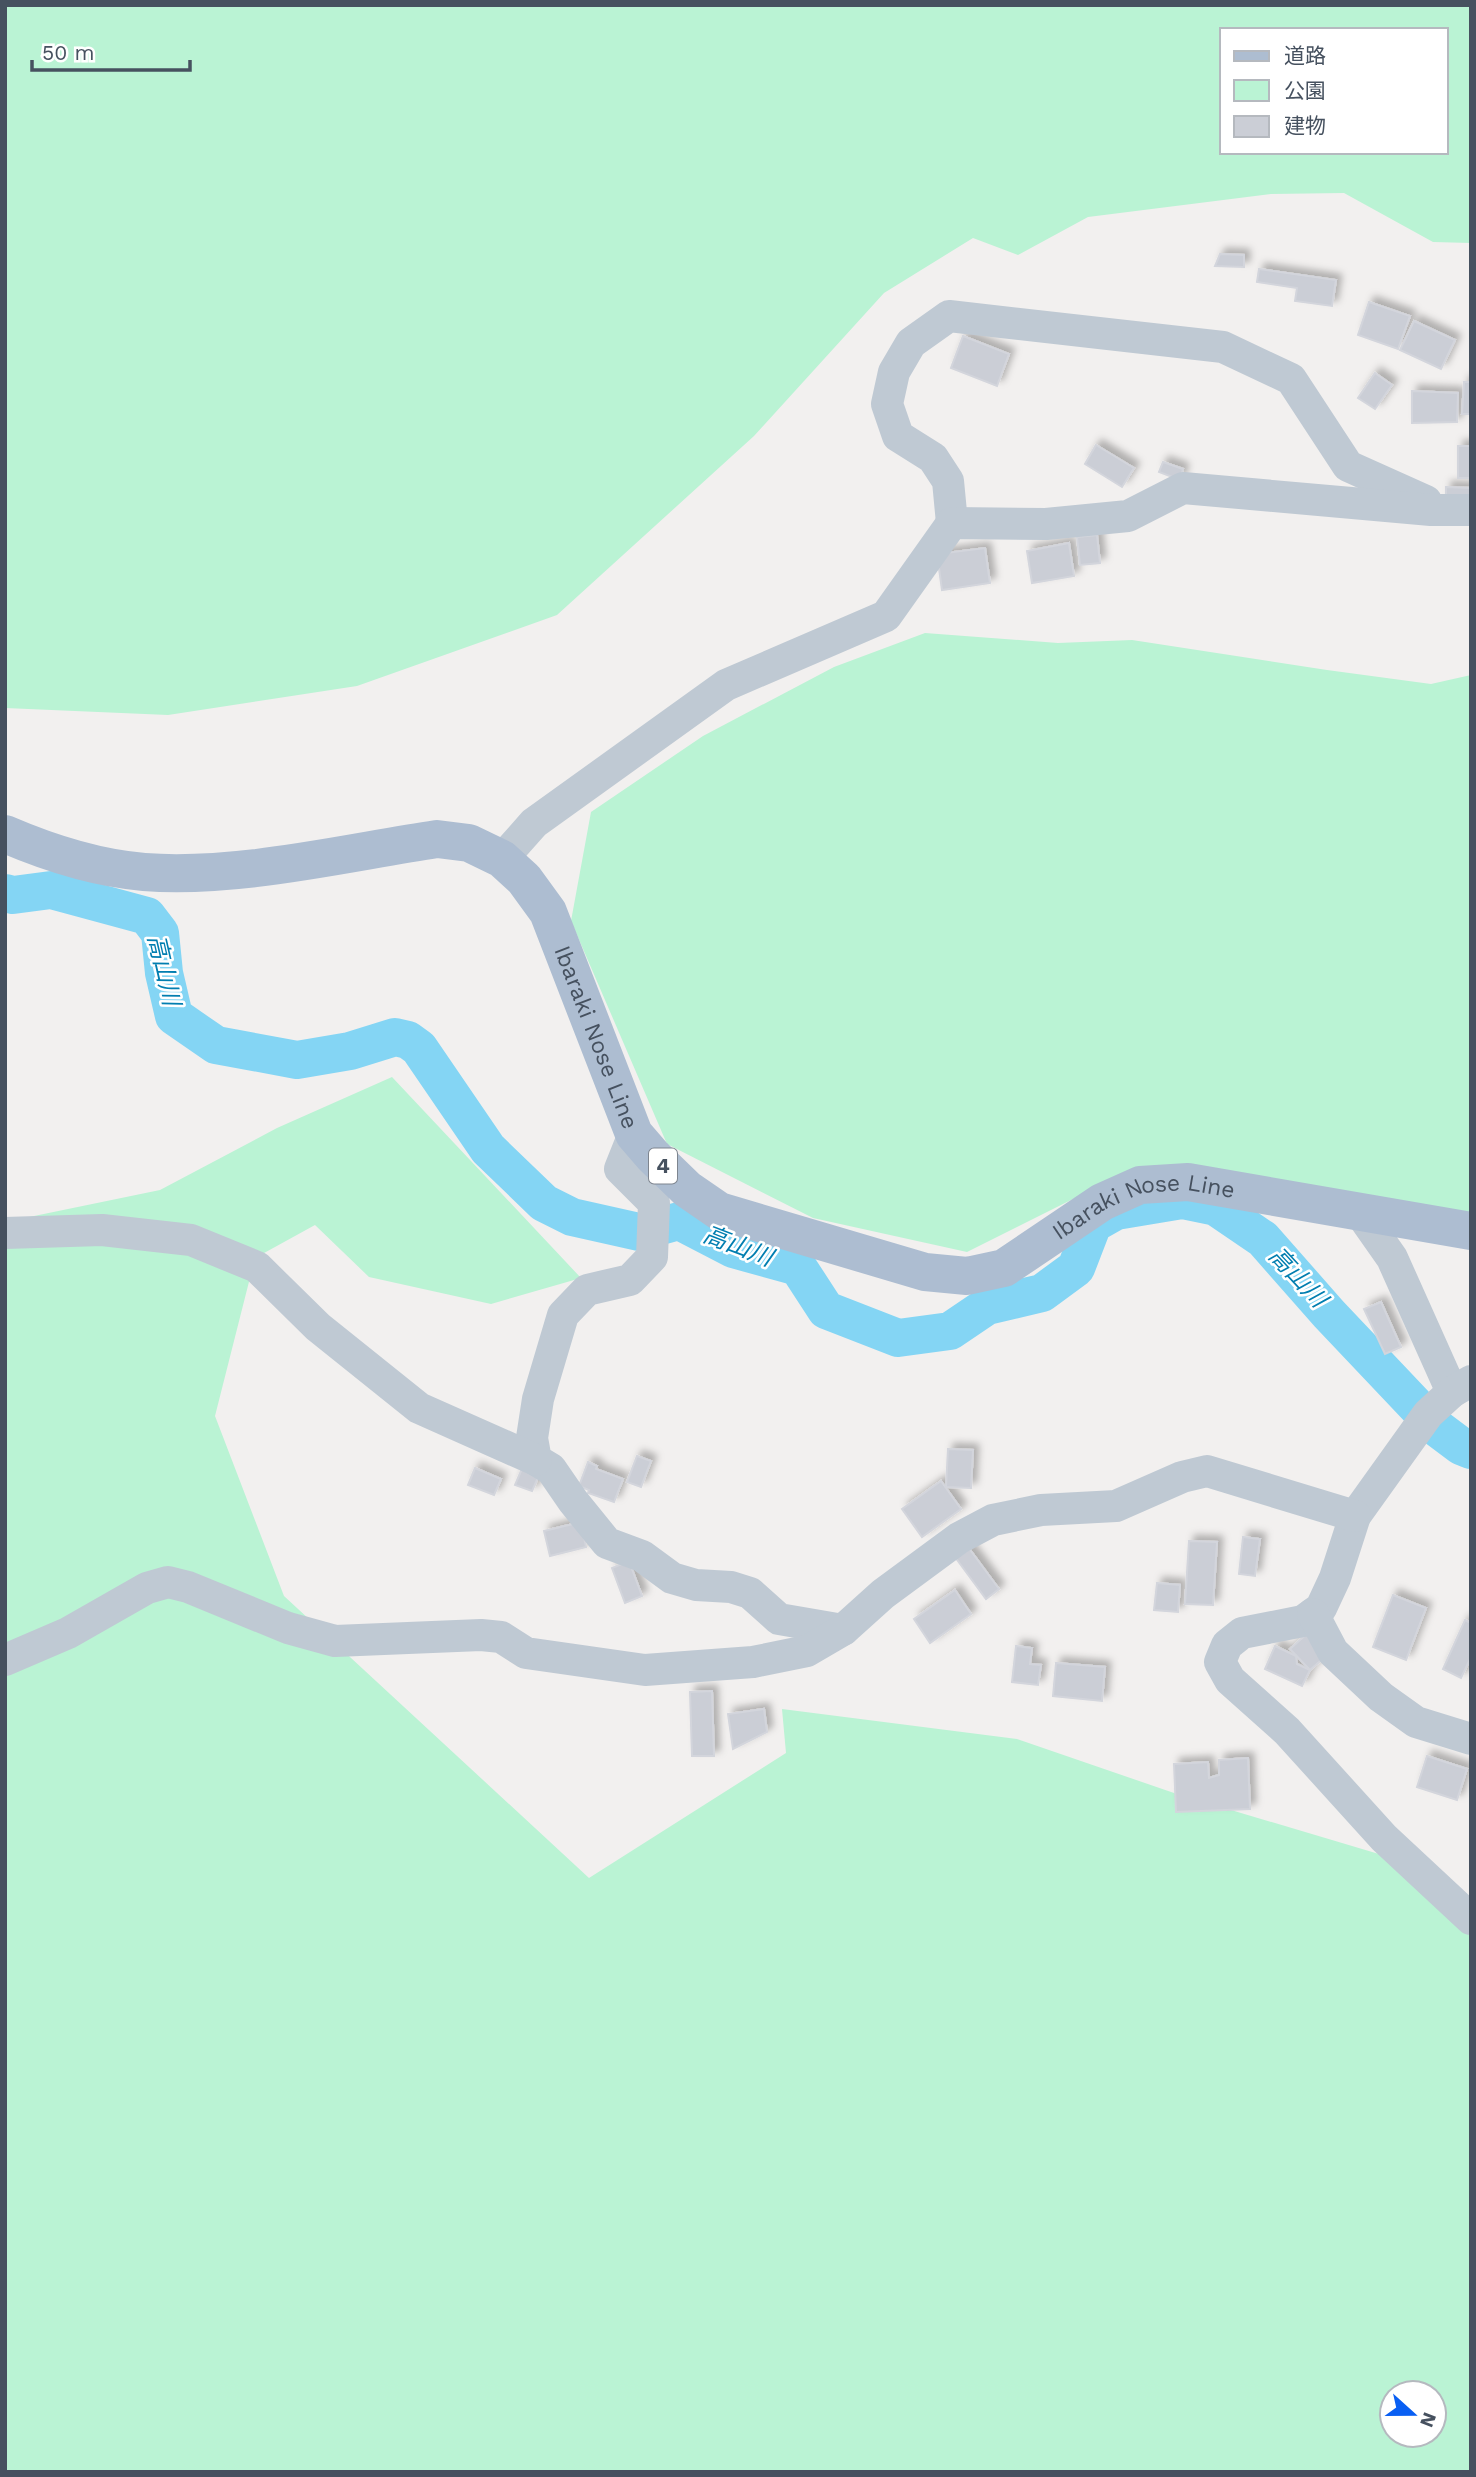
<svg xmlns="http://www.w3.org/2000/svg" width="1476" height="2477" font-family="'Work Sans','Noto Sans JP',sans-serif">
	<defs>
		<filter id="shadow"><feDropShadow dx="5.5" dy="-5.5" stdDeviation="3.5" flood-color="#0004"/></filter>
	</defs>
	<rect width="100%" height="100%" fill="#f2f0ef"/>
	<!-- green -->
	<g fill="#baf3d4" fill-rule="evenodd">
		<path d="M5,5h1466v238l-38,-1 -89,-49 -73,1 -183,23 -70,38 -45,-17 -89,55 -130,143 -197,179 -200,71 -189,29 -163,-7zM1222,30h224v122h-224z"/>
		<polygon points="925,633 1058,643 1132,640 1327,670 1431,684 1471,675 1471,1214 1135,1168 967,1252 813,1218 667,1144 571,921 591,812 703,736 834,667"/>
		<path d="M392,1077l189,201 -90,26 -122,-27 -54,-52 -60,33 -40,158 69,180 305,282 197,-125 -4,-44 235,30 157,54 235,70 62,47v562h-1466v-1250l155,-32 117,-62zM1392,2393h42v42h-42z"/>
	</g>
	<g fill="none" stroke-linecap="round" stroke-linejoin="round">
		<!-- river -->
		<polyline stroke="#84d5f4" stroke-width="38" points="5,893 13,895 51,890 147,916 160,933 164,973 174,1016 216,1045 297,1060 350,1051 395,1037 408,1040 419,1048 488,1149 544,1203 572,1217 639,1232 679,1221 733,1249 798,1267 826,1310 898,1338 950,1331 987,1306 1042,1293 1076,1268 1093,1224 1116,1211 1182,1200 1216,1207 1263,1239 1329,1314 1437,1428 1461,1446 1471,1450"/>
	</g>
	<!-- building -->
	<g fill="#cbced6" stroke="#d3d5dc" stroke-width="2" filter="url(#shadow)">
		<polygon points="1220,254 1244,255 1244,267 1215,266"/>
		<polygon points="1259,269 1336,280 1332,306 1295,301 1297,288 1257,282"/>
		<polygon points="1369,302 1410,316 1398,349 1358,335"/>
		<polygon points="1414,321 1455,340 1441,369 1400,350"/>
		<polygon points="963,336 1009,354 997,386 951,368"/>
		<polygon points="1375,373 1392,385 1375,409 1358,398"/>
		<polygon points="1464,382 1471,382 1471,414 1462,414"/>
		<polygon points="1412,391 1458,393 1457,422 1412,423"/>
		<polygon points="1096,445 1134,468 1122,487 1085,464"/>
		<rect x="1458" y="446" width="13" height="32"/>
		<polygon points="1163,462 1183,469 1180,480 1159,472"/>
		<polygon points="1446,487 1471,488 1471,506 1446,506"/>
		<polygon points="1097,535 1100,563 1080,565 1077,537"/>
		<polygon points="1069,543 1074,576 1032,583 1027,551"/>
		<polygon points="985,548 990,583 942,590 937,554"/>
		<polygon points="1381,1302 1401,1347 1385,1354 1364,1309"/>
		<polygon points="948,1449 973,1450 971,1488 946,1487"/>
		<polygon points="637,1456 651,1461 641,1487 627,1482"/>
		<polygon points="588,1462 597,1466 596,1469 623,1479 614,1502 588,1493 589,1490 579,1486"/>
		<polygon points="524,1464 541,1471 532,1491 515,1485"/>
		<polygon points="475,1468 501,1479 494,1495 468,1485"/>
		<polygon points="941,1481 961,1509 922,1537 902,1509"/>
		<polygon points="581,1522 586,1547 550,1556 544,1531"/>
		<polygon points="1243,1537 1260,1539 1255,1576 1239,1574"/>
		<polygon points="1189,1541 1217,1542 1213,1605 1185,1604"/>
		<polygon points="968,1547 999,1589 986,1599 955,1557"/>
		<polygon points="629,1561 642,1596 625,1603 612,1568"/>
		<polygon points="1157,1583 1180,1585 1178,1612 1154,1610"/>
		<polygon points="955,1590 971,1614 930,1643 914,1619"/>
		<polygon points="1393,1595 1426,1608 1406,1660 1373,1647"/>
		<polygon points="1465,1620 1471,1623 1471,1657 1461,1678 1443,1669"/>
		<polygon points="1309,1632 1328,1654 1310,1670 1290,1649"/>
		<polygon points="1016,1646 1032,1648 1030,1664 1041,1665 1038,1685 1012,1682"/>
		<polygon points="1275,1646 1296,1656 1297,1664 1310,1670 1302,1686 1265,1669"/>
		<polygon points="1056,1663 1105,1667 1102,1701 1053,1696"/>
		<polygon points="712,1691 714,1756 692,1756 690,1692"/>
		<polygon points="764,1709 767,1732 733,1749 728,1714"/>
		<polygon points="1427,1756 1467,1769 1457,1800 1417,1787"/>
		<polygon points="1248,1758 1250,1809 1176,1812 1174,1764 1208,1762 1209,1778 1219,1775 1219,1760"/>
	</g>
	<g fill="none" stroke-linecap="round" stroke-linejoin="round">
		<!-- minor -->
		<g stroke="#bfc9d3" stroke-width="32">
			<polyline points="952,523 948,481 933,458 898,436 887,404 894,372 911,343 949,316 1223,347 1291,379 1348,466 1426,501 1427,504"/>
			<polyline points="502,859 534,823 726,685 886,616 952,523 1046,524 1128,516 1183,488 1431,510 1471,510"/>
			<polyline points="634,1134 620,1169 654,1203 652,1257 630,1280 587,1290 563,1315 538,1399 532,1438 536,1460 551,1469 573,1501 607,1543 642,1556 672,1578 696,1585 731,1587 750,1593 779,1619 843,1630"/>
			<polyline points="1359,1211 1392,1258 1452,1392"/>
			<polyline points="5,1233 102,1230 191,1240 257,1267 318,1327 419,1408 536,1460"/>
			<polyline points="1471,1381 1452,1392 1428,1414 1355,1516 1335,1578 1321,1608 1303,1621 1242,1633 1227,1645 1220,1662 1230,1680 1287,1731 1384,1838 1471,1919"/>
			<polyline points="1313,1614 1333,1652 1381,1697 1416,1722 1471,1739"/>
			<polyline points="5,1660 68,1633 147,1588 168,1582 188,1587 288,1628 335,1641 481,1635 501,1637 526,1653 645,1670 753,1662 807,1651 843,1630 883,1594 959,1538 993,1520 1041,1510 1116,1506 1182,1477 1207,1471 1355,1516"/>
		</g>
		<!-- major -->
		<path stroke="#adbdd1" stroke-width="38" id="s1" d="M5,834c44,19 91,34 139,38 94,7 200,-19 293,-33l32,4 33,16 22,20 24,33 86,222 19,22 34,33 32,22 206,61 42,4 37,-8 98,-66 38,-17 48,-3 283,49"/>
	</g>
	<g text-anchor="middle" stroke-width="5" stroke-linejoin="round" paint-order="stroke">
		<!-- shield labels -->
		<rect fill="#fff" stroke="#7e858f" stroke-width="2" x="649" y="1148.5" width="28" height="35" rx="5"/>
		<g font-size="21" font-weight="bold" fill="#46515f">
			<text x="663" y="1173">4</text>
		</g>
		<!-- street labels -->
		<g font-size="23" fill="#46515f" stroke="#fff">
			<text dy="8" stroke="none"><textPath href="#s1" startOffset="714">Ibaraki Nose Line</textPath></text>
			<text dy="8" stroke="none"><textPath href="#s1" startOffset="1386">Ibaraki Nose Line</textPath></text>
		</g>
		<!-- water labels -->
		<g font-size="24" font-style="italic" fill="#017eb0" stroke="#fff">
			<text transform="translate(164 970) rotate(77)" y="8">高山川</text>
			<text transform="translate(738 1246) rotate(21)" y="8">高山川</text>
			<text transform="translate(1298 1277) rotate(47)" y="8">高山川</text>
		</g>
	</g>
	<!-- border -->
	<rect width="1476" height="2477" fill="none" stroke="#46515f" stroke-width="14"/>
	<!-- legend -->
	<rect x="1220" y="28" width="228" height="126" fill="#ffffff" stroke="#b5b9bf" stroke-width="2"/>
	<rect x="1234" y="51" width="35" height="10" fill="#adbdd1" stroke="#b5b9bf" stroke-width="2"/>
	<text x="1284" y="63" font-size="21" fill="#46515f">道路</text>
	<rect x="1234" y="80" width="35" height="21" fill="#baf3d4" stroke="#b5b9bf" stroke-width="2"/>
	<text x="1284" y="98" font-size="21" fill="#46515f">公園</text>
	<rect x="1234" y="116" width="35" height="21" fill="#cbced6" stroke="#b5b9bf" stroke-width="2"/>
	<text x="1284" y="133" font-size="21" fill="#46515f">建物</text>
	<!-- north arrow -->
	<g transform="translate(1413 2414) rotate(111)"><circle r="33" fill="#ffffff" stroke="#b5b9bf" stroke-width="2"/>
	<path d="M0-5L12 26L0 18L-12 26Z" fill="#095ff3"/>
	<text y="-10" font-size="19" font-weight="bold" text-anchor="middle" fill="#46515f">N</text>
	</g>
	<!-- scale -->
	<path d="M32 60v10h158v-10" fill="none" stroke="#46515f" stroke-width="3.5"/>
	<text x="42" y="60" font-size="21" fill="#46515f" stroke="#ffffff" stroke-width="5" paint-order="stroke">50 m</text>
</svg>
